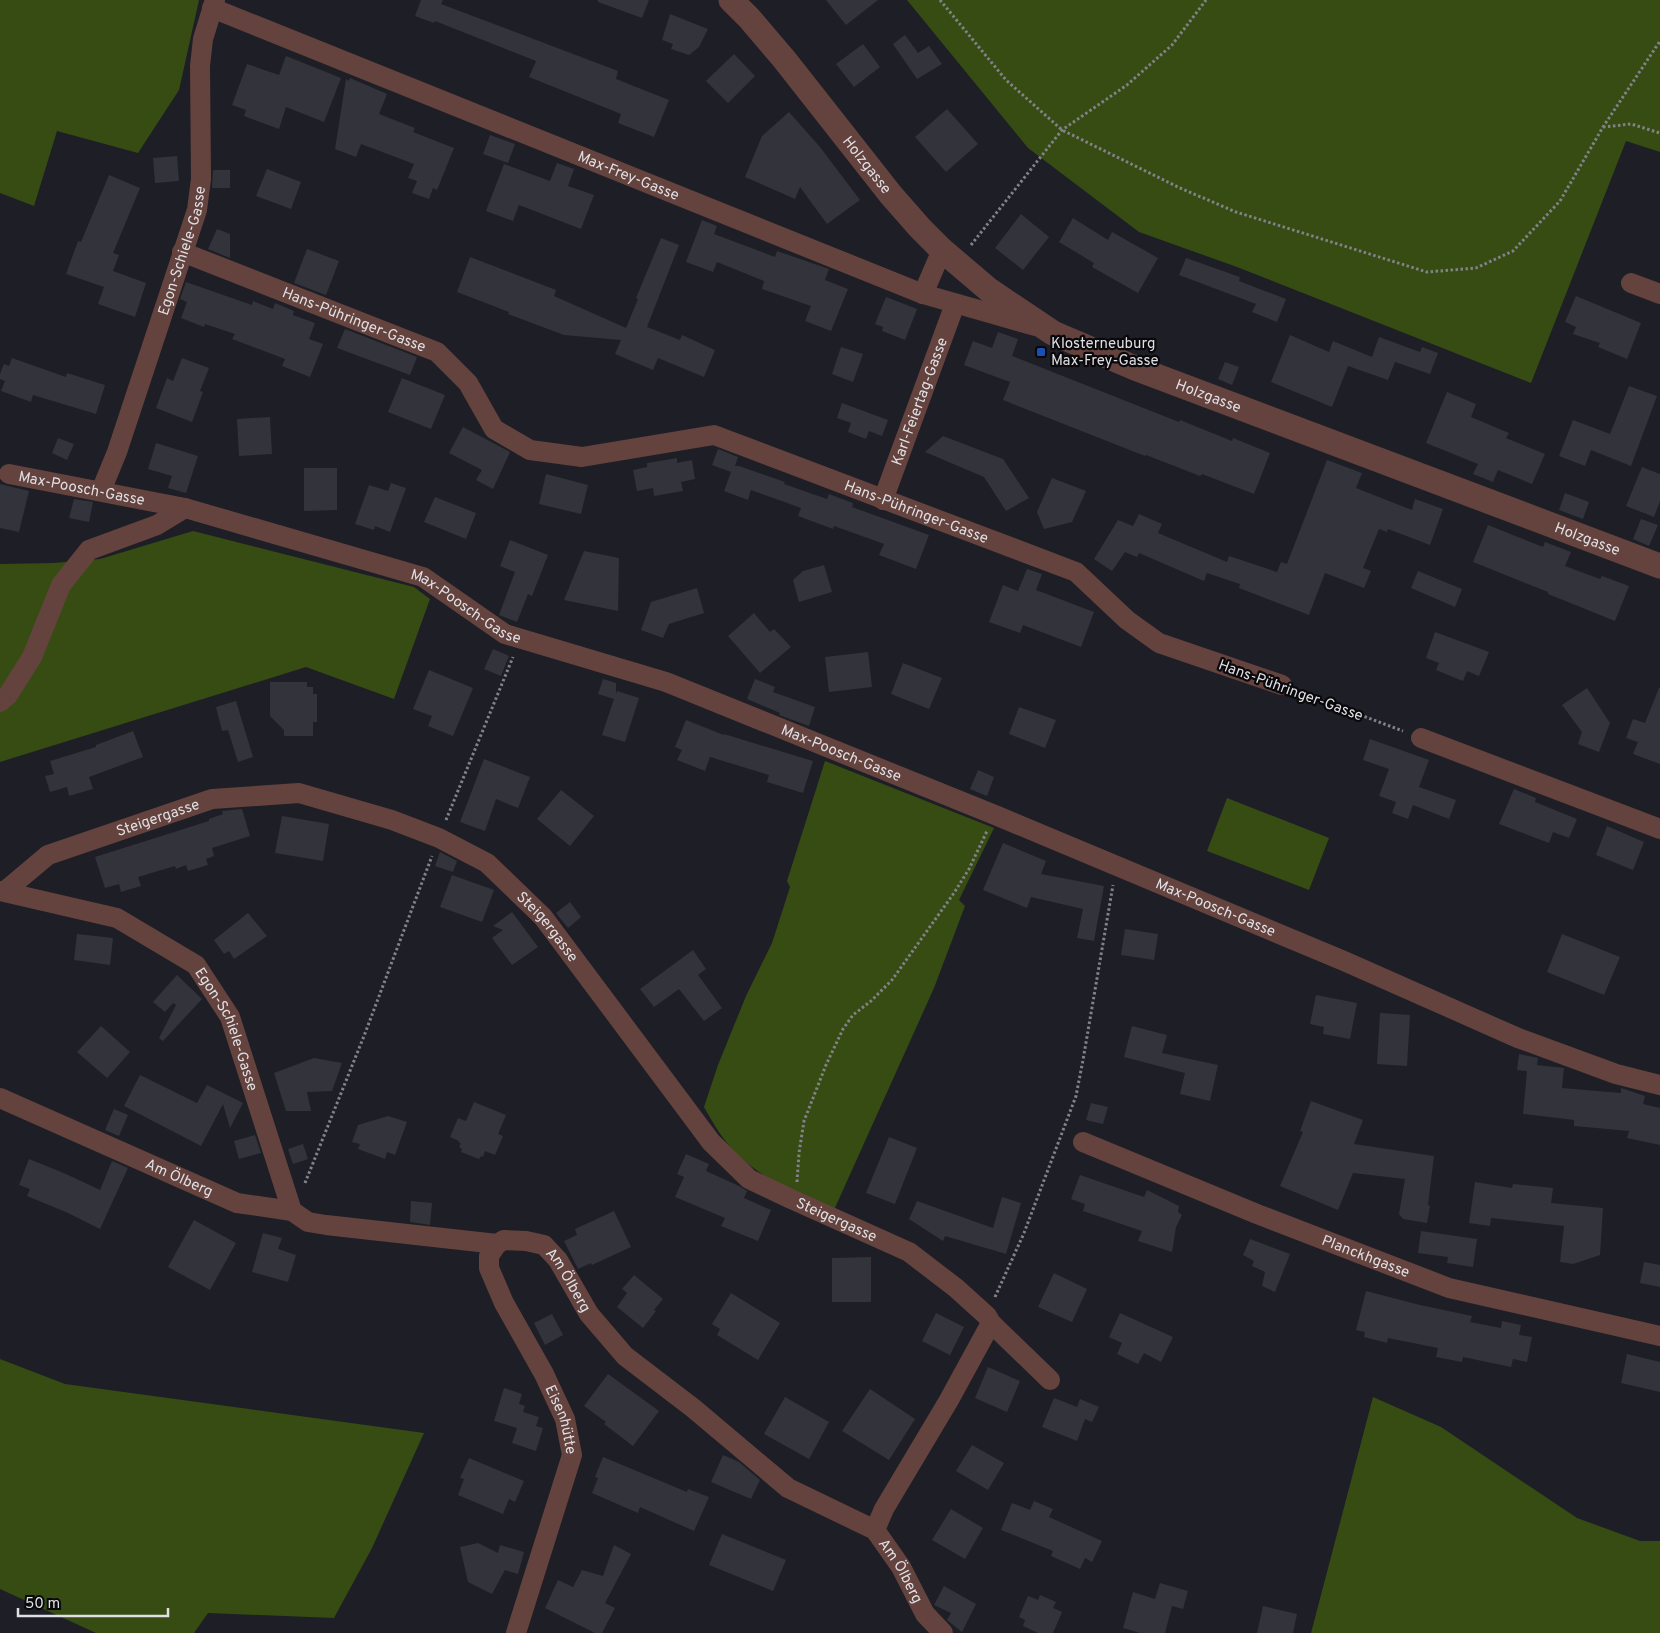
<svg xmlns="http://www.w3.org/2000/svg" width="1660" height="1633" font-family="Overpass,sans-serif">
	<rect width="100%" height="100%" fill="#1e1e26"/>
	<!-- green -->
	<g fill="#364c13">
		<polygon points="0,0 199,0 179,90 138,153 57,131 34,206 0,193"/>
		<polygon points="907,0 1660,0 1660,152 1626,141 1531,383 1237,267 1139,232 1028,148"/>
		<polygon points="193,531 414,587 430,599 394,699 306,667 0,762 0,564 54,563 100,559"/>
		<path d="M825,761l169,67 -35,72 6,6 -31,82 -100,222c-37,-18 -80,-33 -107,-67 -9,-11 -16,-24 -23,-36l14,-42 28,-69 26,-53 18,-56 -3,-6z"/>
		<polygon points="1227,798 1329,838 1309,890 1207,851"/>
		<polygon points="0,1359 65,1384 424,1433 372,1548 334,1618 208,1613 194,1633 96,1633 0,1589"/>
		<polygon points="1373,1397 1441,1427 1577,1518 1640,1541 1660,1541 1660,1633 1311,1633"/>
	</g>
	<!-- building -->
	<g fill="#33333b">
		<polygon points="421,0 443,0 441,4 618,71 616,79 669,100 654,137 618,123 621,114 529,77 536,61 435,21 434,23 415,16"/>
		<polygon points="598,0 649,0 642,18 598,2"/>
		<polygon points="826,0 878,0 846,25"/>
		<polygon points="670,14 708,29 699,47 689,55 671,49 673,44 662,40"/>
		<polygon points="905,35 918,53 929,46 942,64 917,79 893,44"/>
		<polygon points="863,44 880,67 854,87 836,64"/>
		<polygon points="734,54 755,76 728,103 706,81"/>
		<polygon points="286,56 341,78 324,122 286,107 279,129 244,116 246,110 232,105 247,64 279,75"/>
		<polygon points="350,78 387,94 379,114 415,128 413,132 454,148 437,190 433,188 429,199 412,193 417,181 408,178 414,164 361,144 356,157 335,149 346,79 349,81"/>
		<polygon points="947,109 978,144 946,172 915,137"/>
		<polygon points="789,112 820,147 860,200 827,224 800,187 795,199 745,177 762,136"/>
		<polygon points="490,135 515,144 508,163 483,154"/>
		<polygon points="177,156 179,181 155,183 153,158"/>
		<polygon points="557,163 574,169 568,186 594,195 581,229 519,205 513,221 486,211 504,164 550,181"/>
		<polygon points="267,169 301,182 291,209 256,196"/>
		<polygon points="213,170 230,170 230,188 212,188"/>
		<polygon points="109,175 140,188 113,253 119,255 113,271 146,283 135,317 98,304 104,287 66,274 78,241 81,242"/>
		<polygon points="1021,214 1049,237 1023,270 995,248"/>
		<polygon points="1073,218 1108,240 1112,232 1158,258 1138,293 1092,267 1094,263 1059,242"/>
		<polygon points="702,220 717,226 714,234 775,257 777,251 829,269 825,280 848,289 831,331 805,321 811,306 762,289 764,281 717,262 713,272 686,262"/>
		<polygon points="217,229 230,234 230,258 208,249"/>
		<polygon points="661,238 679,245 647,327 680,340 682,335 715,350 704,377 658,358 653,370 615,354 621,340 564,335 508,314 509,312 457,292 470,257 556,290 554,296 626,328 638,299 636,298"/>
		<polygon points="307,249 339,261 326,295 294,283"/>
		<polygon points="1186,258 1240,277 1239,281 1286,299 1277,322 1252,312 1256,304 1179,275"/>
		<polygon points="186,282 252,305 253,301 273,309 275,303 294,311 293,315 315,323 309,339 323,344 310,377 282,366 285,359 232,339 235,334 205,324 204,327 181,318 187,302 180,299"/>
		<polygon points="1576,296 1641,323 1627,359 1598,347 1600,343 1573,334 1576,327 1565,322"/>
		<polygon points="886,297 917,309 905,340 882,331 883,327 875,324"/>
		<polygon points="345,329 417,357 410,375 337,348"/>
		<polygon points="998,332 1018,339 1012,356 1179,422 1180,420 1232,441 1233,438 1270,453 1254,494 1202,474 1200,476 1146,455 1145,456 1003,400 1010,382 964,365 973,341 992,348"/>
		<polygon points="1290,335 1329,352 1333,341 1372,357 1379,337 1420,352 1422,347 1438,353 1430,374 1395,362 1388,380 1348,366 1332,407 1271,382"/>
		<polygon points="841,347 863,354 853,382 832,374"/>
		<polygon points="12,358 66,377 67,373 105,385 96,414 33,395 31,402 1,391 5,381 0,379 0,374 4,364 9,366"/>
		<polygon points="182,358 209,368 200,391 203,392 192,422 156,408 167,378 173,381"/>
		<polygon points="1225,362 1239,367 1232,385 1218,379"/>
		<polygon points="402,378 445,395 431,429 388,412"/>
		<polygon points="1629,386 1657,396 1631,466 1591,450 1585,466 1559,456 1573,420 1610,434"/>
		<polygon points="1447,392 1476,404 1471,417 1509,433 1506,438 1545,454 1532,484 1498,470 1493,482 1473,474 1478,464 1426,443"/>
		<polygon points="842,403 888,420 882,436 869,431 866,439 848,432 851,423 837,418"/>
		<polygon points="270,417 272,454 239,456 237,419"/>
		<polygon points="463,427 510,452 493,489 476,480 482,470 449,453"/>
		<polygon points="943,436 1003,459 1029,498 1006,511 984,477 925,452"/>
		<polygon points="58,438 74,444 67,460 52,453"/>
		<polygon points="156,443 198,456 186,493 168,488 172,476 148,469"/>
		<polygon points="718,449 738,457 735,466 739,466 785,482 784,484 827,499 829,494 853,503 852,507 929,535 916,569 879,555 884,544 834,526 833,529 798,516 801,508 751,490 748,500 724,491 731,472 712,465"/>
		<polygon points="677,458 677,463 692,460 695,479 681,482 683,491 654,496 653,488 637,491 633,470 647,467 647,463"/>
		<polygon points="1327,460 1362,473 1356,488 1412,510 1415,499 1443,509 1430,545 1388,529 1387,532 1379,529 1363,568 1371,571 1364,588 1325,573 1309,615 1239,588 1240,584 1207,573 1204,581 1139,553 1137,557 1125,552 1112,571 1094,559 1118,520 1133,526 1139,514 1162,524 1158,533 1227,562 1229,556 1277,572 1281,562 1287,564"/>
		<polygon points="1642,467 1660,474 1660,501 1654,517 1626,506"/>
		<polygon points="304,468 337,468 337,510 304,511"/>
		<polygon points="546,474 588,485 581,514 539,504"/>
		<polygon points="1052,478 1086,491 1072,522 1044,529 1037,512"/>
		<polygon points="391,483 406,488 390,532 375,526 374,530 355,524 369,485 388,491"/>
		<polygon points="0,484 29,491 19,532 0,528"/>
		<polygon points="1565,493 1589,502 1583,519 1559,510"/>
		<polygon points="435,497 476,513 466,539 424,522"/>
		<polygon points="74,499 93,502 89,522 69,518"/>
		<polygon points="1641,519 1658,525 1649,546 1633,539"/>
		<polygon points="1488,525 1543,547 1545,542 1571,552 1565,566 1600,579 1602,576 1629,586 1615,621 1548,594 1548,592 1473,562"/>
		<polygon points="510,540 548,555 532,596 528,594 517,622 499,615 515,572 500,566"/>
		<polygon points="584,551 619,558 618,611 564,600"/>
		<polygon points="824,565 832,592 799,602 793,580 803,571"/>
		<polygon points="1027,569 1042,574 1036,590 1094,612 1081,647 1023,625 1020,633 989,622 1003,585 1018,591"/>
		<polygon points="1418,571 1462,589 1455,607 1411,588"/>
		<polygon points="697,588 704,613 669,624 663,638 641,630 651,602"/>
		<polygon points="754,613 770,632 774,629 791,647 760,673 728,636"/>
		<polygon points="1435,632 1489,652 1479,676 1467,671 1463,681 1436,670 1439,663 1426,658"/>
		<polygon points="493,649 509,656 501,676 484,669"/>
		<polygon points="868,652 872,687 829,692 825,657"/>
		<polygon points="903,663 942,678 929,709 891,694"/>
		<polygon points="429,670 473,688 453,736 428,726 432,716 413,709"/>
		<polygon points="603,679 616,683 616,694 617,691 639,698 625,742 602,735 614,699 598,694"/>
		<polygon points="755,679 775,687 773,692 815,707 809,726 779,715 780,713 747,699"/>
		<polygon points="270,682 307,682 307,687 313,687 313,694 317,694 317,722 313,722 313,736 284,736 284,730 270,716"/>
		<polygon points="1587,688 1610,723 1599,752 1578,744 1582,732 1562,705"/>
		<polygon points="1659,688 1660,688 1660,764 1633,754 1638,742 1626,738 1633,719 1645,723"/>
		<polygon points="236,701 253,757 238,762 228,730 222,731 216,707"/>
		<polygon points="1019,707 1056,720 1045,748 1009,734"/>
		<polygon points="686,720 724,735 724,734 813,761 803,793 767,782 769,775 710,757 705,771 677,760 682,750 675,747"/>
		<polygon points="133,731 143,757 89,777 93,789 69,796 67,787 50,792 45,776 54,774 50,761 96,747 96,745"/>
		<polygon points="1370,739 1429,760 1419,787 1456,800 1449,819 1413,805 1408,819 1392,813 1396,802 1379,796 1389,769 1363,760"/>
		<polygon points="484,759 530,777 518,808 496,799 485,831 460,822"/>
		<polygon points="978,770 994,777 987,796 970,789"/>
		<polygon points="1514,789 1536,798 1535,802 1577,819 1569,838 1553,832 1549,843 1499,824"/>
		<polygon points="561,790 594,816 570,846 537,819"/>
		<polygon points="242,809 250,836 212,848 214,856 206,859 208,865 188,871 186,865 176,869 175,866 138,877 141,886 121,892 119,884 105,888 95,857 209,821 209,819 223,814 222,811"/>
		<polygon points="282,816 329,824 323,861 275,853"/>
		<polygon points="1607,826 1644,842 1633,870 1596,855"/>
		<polygon points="1003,843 1046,861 1041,874 1104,886 1094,941 1077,938 1083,909 1031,897 1027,908 983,890"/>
		<polygon points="440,852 457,861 453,872 435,866"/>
		<polygon points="452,875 494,890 482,922 440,907"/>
		<polygon points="570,902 581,917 568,928 556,913"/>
		<polygon points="512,912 538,947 512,965 492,938 503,930 493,926"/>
		<polygon points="248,913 267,936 234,959 229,951 224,954 214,940"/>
		<polygon points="1125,929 1158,934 1154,960 1121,955"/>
		<polygon points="77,934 113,938 110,965 74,960"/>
		<polygon points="1562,934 1620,957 1604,995 1547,972"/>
		<polygon points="693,950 706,969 698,975 722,1008 704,1021 679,989 654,1007 640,989"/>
		<polygon points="177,975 202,999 163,1041 159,1038 176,1005 173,1003 165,1012 153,1002"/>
		<polygon points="1316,995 1357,1003 1350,1039 1323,1034 1324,1027 1310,1024"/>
		<polygon points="1380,1013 1410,1015 1407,1066 1377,1064"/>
		<polygon points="101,1026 130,1052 107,1078 77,1052"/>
		<polygon points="1132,1026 1167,1035 1162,1053 1218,1065 1210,1101 1180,1094 1185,1073 1124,1057"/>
		<polygon points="1519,1054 1538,1058 1537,1065 1564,1068 1562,1088 1621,1093 1621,1088 1645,1096 1643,1104 1660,1108 1660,1145 1627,1138 1629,1131 1574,1126 1574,1120 1523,1114 1527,1071 1517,1070"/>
		<polygon points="314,1058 342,1063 332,1091 307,1092 311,1111 286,1111 274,1073"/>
		<polygon points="140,1075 197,1103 207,1085 243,1103 230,1128 223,1104 201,1146 124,1106"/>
		<polygon points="1311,1101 1363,1120 1354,1144 1434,1156 1428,1205 1430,1206 1427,1223 1403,1219 1399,1214 1405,1179 1353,1173 1338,1210 1280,1186 1303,1132 1300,1131"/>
		<polygon points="474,1102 506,1115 498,1134 503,1136 495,1155 485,1151 483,1157 481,1156 479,1159 461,1152 462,1149 459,1147 461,1143 459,1143 459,1141 450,1137 458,1118 466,1121"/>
		<polygon points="1091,1103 1108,1107 1103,1124 1086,1120"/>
		<polygon points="114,1109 128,1115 119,1136 105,1130"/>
		<polygon points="388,1116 407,1122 395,1155 387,1152 385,1159 358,1149 360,1144 352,1142 358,1125"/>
		<polygon points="255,1135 261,1153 239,1159 234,1141"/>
		<polygon points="889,1137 917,1148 895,1204 866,1193"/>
		<polygon points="303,1144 308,1159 293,1164 288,1149"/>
		<polygon points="686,1154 709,1164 706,1171 739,1186 747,1191 744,1198 771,1210 758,1241 721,1226 725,1218 675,1197 684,1177 677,1174"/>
		<polygon points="29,1159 66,1174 100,1190 112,1161 128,1168 100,1229 68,1213 27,1196 30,1189 19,1185"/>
		<polygon points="1080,1175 1144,1197 1147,1190 1179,1206 1178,1212 1182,1215 1176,1227 1172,1252 1138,1241 1142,1231 1083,1211 1085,1204 1071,1199"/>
		<polygon points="1475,1182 1512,1188 1513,1184 1553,1188 1551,1203 1603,1208 1600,1255 1573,1264 1560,1262 1564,1226 1491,1218 1490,1226 1469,1223"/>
		<polygon points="1002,1197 1021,1203 1006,1254 945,1236 943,1241 909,1219 917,1201 993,1228"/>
		<polygon points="411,1201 432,1203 430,1225 410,1222"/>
		<polygon points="614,1211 631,1247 592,1265 591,1263 578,1269 564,1241 577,1235 575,1229"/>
		<polygon points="194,1220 236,1243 210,1290 168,1267"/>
		<polygon points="1421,1231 1477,1239 1473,1267 1447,1263 1448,1257 1418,1253"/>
		<polygon points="263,1233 282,1238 278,1249 296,1255 288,1282 252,1272"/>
		<polygon points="1250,1239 1290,1254 1275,1292 1262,1286 1265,1272 1252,1266 1254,1261 1243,1255"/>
		<polygon points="871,1257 871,1302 832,1302 832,1258"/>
		<polygon points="1644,1262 1660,1265 1660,1287 1640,1283"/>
		<polygon points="1054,1273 1087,1289 1072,1322 1038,1307"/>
		<polygon points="634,1275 663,1299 654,1310 656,1311 643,1328 617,1307 627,1293 622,1289"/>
		<polygon points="1366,1291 1420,1305 1472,1316 1470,1322 1501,1328 1502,1321 1521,1325 1519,1335 1532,1337 1527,1362 1513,1359 1511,1367 1463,1357 1462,1362 1436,1357 1438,1348 1388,1338 1387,1343 1364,1337 1365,1332 1356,1330"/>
		<polygon points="731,1293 780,1323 758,1360 717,1335 720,1329 712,1324"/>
		<polygon points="936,1313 964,1327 950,1355 922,1341"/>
		<polygon points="1120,1313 1173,1337 1161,1362 1144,1353 1138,1364 1117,1354 1122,1343 1109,1337"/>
		<polygon points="552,1314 563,1335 545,1345 534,1323"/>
		<polygon points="1627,1354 1660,1362 1660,1392 1621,1383"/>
		<polygon points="988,1367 1020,1381 1007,1412 975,1398"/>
		<polygon points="608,1374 659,1411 633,1446 604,1424 606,1422 584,1406"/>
		<polygon points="504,1388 522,1394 519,1404 525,1406 523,1412 539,1417 536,1426 543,1428 536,1451 512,1443 517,1428 494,1421"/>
		<polygon points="870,1389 915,1419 889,1460 842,1431"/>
		<polygon points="785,1397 829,1422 809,1459 764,1434"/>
		<polygon points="1054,1398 1077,1407 1080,1399 1099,1407 1092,1422 1085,1419 1077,1441 1042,1427"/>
		<polygon points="972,1445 1004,1463 988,1490 956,1471"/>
		<polygon points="723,1455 739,1462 760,1480 751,1499 711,1482"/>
		<polygon points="603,1457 687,1492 688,1489 709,1497 694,1531 640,1507 638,1513 592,1493 598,1478 595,1477"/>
		<polygon points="469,1458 524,1481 515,1502 509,1499 503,1514 458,1495 464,1479 460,1478"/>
		<polygon points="1034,1501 1053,1509 1049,1517 1102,1541 1092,1562 1085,1558 1080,1569 1051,1556 1053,1551 1001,1530 1012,1503 1030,1510"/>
		<polygon points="951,1509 983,1528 965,1559 932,1540"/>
		<polygon points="722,1534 786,1560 773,1591 709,1565"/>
		<polygon points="478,1543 498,1553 500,1545 524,1552 518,1574 505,1570 492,1594 468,1582 460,1547"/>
		<polygon points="614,1545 631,1554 605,1603 615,1608 602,1633 595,1633 545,1608 558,1580 573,1587 582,1570 603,1576"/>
		<polygon points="1160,1583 1188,1591 1183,1609 1172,1606 1165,1633 1140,1633 1123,1628 1133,1592 1155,1599"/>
		<polygon points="944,1586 976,1604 962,1632 947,1620 951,1613 934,1605"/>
		<polygon points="1040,1595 1056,1602 1053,1608 1062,1612 1053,1633 1038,1633 1023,1626 1025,1620 1019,1617 1028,1596 1038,1600"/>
		<polygon points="1263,1606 1297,1614 1293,1633 1257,1633"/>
	</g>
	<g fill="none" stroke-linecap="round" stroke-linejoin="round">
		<!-- path -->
		<g stroke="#828289" stroke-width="3" stroke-dasharray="2.5 2.5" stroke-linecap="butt">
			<polyline points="940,0 1006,80 1062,130 1180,188 1236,212 1427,272 1476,268 1513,251 1560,201 1603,127 1660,41"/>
			<polyline points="1603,127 1631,124 1660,133"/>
			<polyline points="971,245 1062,130 1127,85 1172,45 1206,0"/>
			<polyline points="1299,692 1403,731"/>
			<polyline points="446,820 513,657"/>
			<polyline points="797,1182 799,1153 804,1121 826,1065 843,1029 853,1015 871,1001 892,980 954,893 969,869 987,831"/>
			<polyline points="305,1183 364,1036 432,856"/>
			<polyline points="995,1297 1024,1233 1076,1096 1083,1060 1113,885"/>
		</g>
		<!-- minor -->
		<g stroke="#64433e" stroke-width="20">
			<path id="s1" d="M212,8l711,286 112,32"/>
			<path id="s2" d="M182,252l255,100 31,31 26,46 36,21 52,7 132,-22 362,137 51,48 32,23 123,42"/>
			<polyline points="1631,283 1660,294"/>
			<polyline points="923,294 942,250"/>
			<path id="s3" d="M9,474l176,34 238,69 82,57 161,48 329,133 349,146 174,77 98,36 44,11"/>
			<path id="s4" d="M101,491l16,-39 80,-242 4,-31 -1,-113 3,-27 12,-39"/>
			<path id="s5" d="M883,500l72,-196"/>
			<polyline points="0,702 8,695 32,657 61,585 89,550 157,525 185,508"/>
			<polyline points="1421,738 1660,829"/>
			<path id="s6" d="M0,891l117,27 79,47 34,52 62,194"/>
			<path id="s7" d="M5,891l43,-36 164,-56 87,-6 93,27 47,18 48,25 56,54 168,225 38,37 42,20 118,53 47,36 31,28 4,7 59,57"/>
			<path id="s8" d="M0,1098l237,105 55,8 16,11 18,3 171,19 7,-4 22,1 18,4 14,15 31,54 36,42 68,52 95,80 87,42 26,37 24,47 18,19"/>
			<path id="s9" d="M1083,1142l174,72 192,74 211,48"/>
			<path id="s10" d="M497,1244l-8,12v12l15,35 40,71 21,45 7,36 -56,178"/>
			<polyline points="875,1530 884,1509 949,1400 991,1323"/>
		</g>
		<!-- tertiary -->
		<path stroke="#64433e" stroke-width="25" id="s11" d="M731,0l18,18 35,41 107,136 29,33 22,22 47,40 64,43 82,35 525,198"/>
	</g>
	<!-- markers -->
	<rect fill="#1a4fb4" stroke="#09090c" stroke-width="2" x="1036" y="347" width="10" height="10" rx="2.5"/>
	<g text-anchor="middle" stroke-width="4.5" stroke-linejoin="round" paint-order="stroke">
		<!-- street labels -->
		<g font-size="15" fill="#dfdfe4" stroke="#09090c">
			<text dy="5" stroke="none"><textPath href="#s11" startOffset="214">Holzgasse</textPath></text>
			<text dy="5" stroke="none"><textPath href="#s1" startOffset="449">Max-Frey-Gasse</textPath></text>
			<text dy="5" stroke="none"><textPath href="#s4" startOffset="254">Egon-Schiele-Gasse</textPath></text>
			<text dy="5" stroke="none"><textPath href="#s2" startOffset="185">Hans-Pühringer-Gasse</textPath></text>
			<text dy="5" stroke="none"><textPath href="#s11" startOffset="634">Holzgasse</textPath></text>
			<text dy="5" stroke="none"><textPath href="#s5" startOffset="105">Karl-Feiertag-Gasse</textPath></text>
			<text dy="5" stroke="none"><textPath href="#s3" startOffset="74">Max-Poosch-Gasse</textPath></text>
			<text dy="5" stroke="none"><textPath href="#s2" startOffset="815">Hans-Pühringer-Gasse</textPath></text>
			<text dy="5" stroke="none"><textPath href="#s11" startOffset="1039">Holzgasse</textPath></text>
			<text dy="5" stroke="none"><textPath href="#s3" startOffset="479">Max-Poosch-Gasse</textPath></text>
			<text transform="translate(1291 690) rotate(20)" y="5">Hans-Pühringer-Gasse</text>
			<text dy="5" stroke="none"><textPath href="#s3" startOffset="884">Max-Poosch-Gasse</textPath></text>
			<text dy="5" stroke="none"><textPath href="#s7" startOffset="172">Steigergasse</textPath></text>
			<text dy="5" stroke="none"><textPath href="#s3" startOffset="1289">Max-Poosch-Gasse</textPath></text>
			<text dy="5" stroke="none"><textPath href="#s7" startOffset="606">Steigergasse</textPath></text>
			<text dy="5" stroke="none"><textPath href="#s6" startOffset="284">Egon-Schiele-Gasse</textPath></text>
			<text dy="5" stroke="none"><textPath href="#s8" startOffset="196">Am Ölberg</textPath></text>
			<text dy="5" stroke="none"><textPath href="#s7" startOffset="1026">Steigergasse</textPath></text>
			<text dy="5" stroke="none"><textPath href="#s9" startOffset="305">Planckhgasse</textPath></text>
			<text dy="5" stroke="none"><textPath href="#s8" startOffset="616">Am Ölberg</textPath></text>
			<text dy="5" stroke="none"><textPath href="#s10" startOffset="195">Eisenhütte</textPath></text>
			<text dy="5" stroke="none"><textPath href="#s8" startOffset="1066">Am Ölberg</textPath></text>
		</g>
		<!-- poi labels -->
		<g font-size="15" fill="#dfdfe4" stroke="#09090c" text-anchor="start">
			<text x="1051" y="348">Klosterneuburg<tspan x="1051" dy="17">Max-Frey-Gasse</tspan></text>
		</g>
	</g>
	<!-- scale -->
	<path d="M18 1608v8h150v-8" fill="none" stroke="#dfdfe4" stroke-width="2.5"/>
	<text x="25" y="1608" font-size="15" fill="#dfdfe4" stroke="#09090c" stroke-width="4" paint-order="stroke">50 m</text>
</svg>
